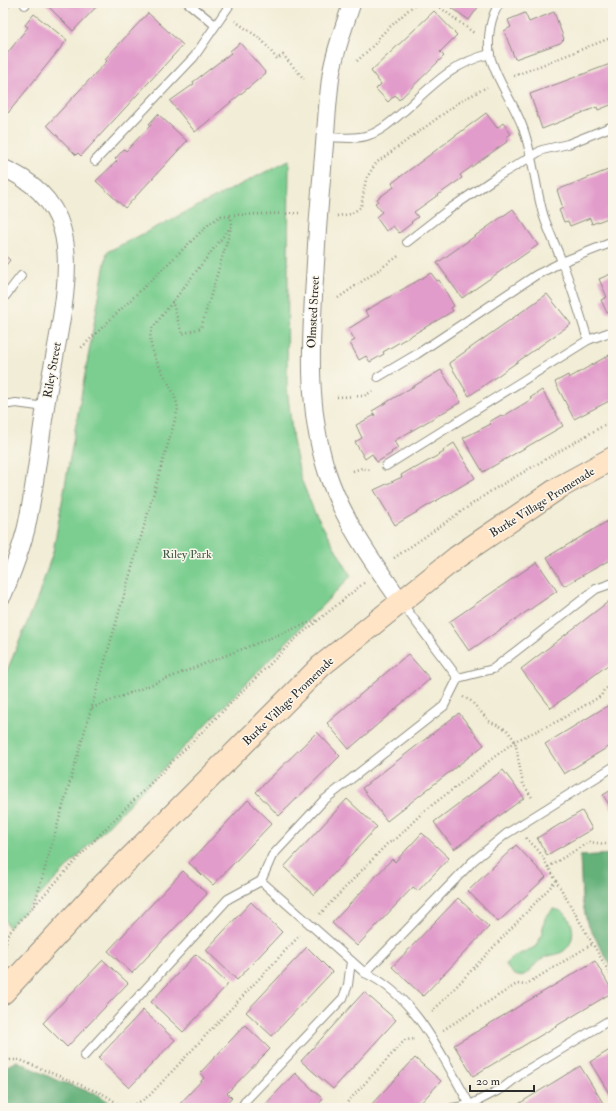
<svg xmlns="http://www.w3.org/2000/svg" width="616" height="1111" font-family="'IM FELL Double Pica',serif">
	<rect width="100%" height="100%" fill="#fbf7ec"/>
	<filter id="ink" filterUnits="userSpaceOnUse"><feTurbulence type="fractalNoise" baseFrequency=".025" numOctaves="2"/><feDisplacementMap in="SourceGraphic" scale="8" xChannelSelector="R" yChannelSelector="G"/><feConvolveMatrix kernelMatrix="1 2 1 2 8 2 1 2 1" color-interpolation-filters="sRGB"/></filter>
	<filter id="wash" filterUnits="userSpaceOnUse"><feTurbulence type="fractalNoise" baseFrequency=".012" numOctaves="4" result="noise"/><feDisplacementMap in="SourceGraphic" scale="16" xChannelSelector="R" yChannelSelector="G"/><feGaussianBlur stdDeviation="0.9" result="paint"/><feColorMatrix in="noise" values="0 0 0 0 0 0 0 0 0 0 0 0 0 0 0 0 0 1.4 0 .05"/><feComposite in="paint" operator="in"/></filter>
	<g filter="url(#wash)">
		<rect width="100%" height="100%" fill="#f2edd6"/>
		<!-- green -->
		<g fill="#7cce90" stroke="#547c5e">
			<polygon points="289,160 287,387 293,441 301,479 314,511 351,576 9,927 3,918 3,680 38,597 53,552 107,252"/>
			<path d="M553,909c19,1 26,27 13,40 -7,7 -15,5 -23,9 -13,8 -21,33 -38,6l8,-7 22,-10 6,-10 4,-19z"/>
		</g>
		<!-- forest -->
		<g fill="#65b17a" stroke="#486e52">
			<polygon points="613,854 613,970 587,923 582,900 580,856"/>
			<polygon points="17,1061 54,1079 96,1094 120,1108 3,1108 3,1068"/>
		</g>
		<g id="blocks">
			<!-- building -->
			<g fill="#e29ccb">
				<polygon points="3,3 13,3 3,12"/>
				<polygon points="45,3 100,3 73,31"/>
				<polygon points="445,3 481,3 469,20"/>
				<polygon points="434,11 457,35 440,52 444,56 399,100 395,95 388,102 376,89 381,84 371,71"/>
				<polygon points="554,12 564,39 560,43 515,59 504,31 511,27 508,20 525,13 529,22"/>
				<polygon points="148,13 183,45 81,156 78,153 76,155 47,125 107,61 105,59"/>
				<polygon points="34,14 67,40 8,113 3,108 3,53 6,55 28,27 25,25"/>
				<polygon points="240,43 266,73 195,132 170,101 194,84 193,82 231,53 230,51"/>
				<polygon points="613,63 613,104 598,110 597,107 542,129 530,94"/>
				<polygon points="486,113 497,128 503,123 511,134 506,137 508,141 460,175 462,178 414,212 418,217 411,222 412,223 399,233 393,226 386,231 376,217 382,212 375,203 378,201 377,199 394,187 392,183"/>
				<polygon points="158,114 187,141 125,208 96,181 117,161 115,159 124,149 126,151 151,125 149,124"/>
				<polygon points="613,168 613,216 592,224 590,218 570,226 568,221 564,222 559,210 563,208 557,190"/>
				<polygon points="513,209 538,245 462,298 437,263"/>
				<polygon points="3,254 10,260 3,269"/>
				<polygon points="431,273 437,281 439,280 454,306 451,308 453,311 383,352 384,354 370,362 366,356 359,360 350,343 355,340 348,329 369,316 365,311"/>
				<polygon points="613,273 613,314 612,311 607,313 601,300 607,297 599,279"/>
				<polygon points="547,294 571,324 469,396 449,363"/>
				<polygon points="611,354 613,357 613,399 574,419 555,382 568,375 569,378"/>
				<polygon points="441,370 461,402 394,441 398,448 391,452 392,453 377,462 372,454 365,459 355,442 362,438 356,425 375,415 372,411"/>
				<polygon points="542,390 563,426 483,472 463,438 491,424 489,422 501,415 502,417 532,399 530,398"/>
				<polygon points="454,443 475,478 395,525 374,490 402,477 401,475 413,468 414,469 444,452 443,450"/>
				<polygon points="613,518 613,558 564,586 547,557"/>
				<polygon points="537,562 557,591 469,651 449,622"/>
				<polygon points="613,598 613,661 551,708 521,669"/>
				<polygon points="408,654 430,679 349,749 327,723"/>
				<polygon points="613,698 613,744 564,774 545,744 612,703 610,700"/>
				<polygon points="459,713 484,745 387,821 362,788"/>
				<polygon points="317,732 340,756 279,816 256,792"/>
				<polygon points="503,770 524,798 454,849 434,822"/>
				<polygon points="613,789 613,811 603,795"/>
				<polygon points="347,799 377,827 314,895 284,867"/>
				<polygon points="248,800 272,823 213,885 189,863"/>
				<polygon points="582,811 592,829 547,855 537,838"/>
				<polygon points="422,833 449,858 418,891 413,887 357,946 332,923 392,859 395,862"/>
				<polygon points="516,845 546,877 498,922 468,891"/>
				<polygon points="183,871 207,894 132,973 108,951"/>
				<polygon points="458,898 489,927 423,996 392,967"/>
				<polygon points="251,902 282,932 237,980 206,950"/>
				<polygon points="307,947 332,972 272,1036 246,1012"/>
				<polygon points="196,954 228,984 183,1032 151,1002"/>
				<polygon points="103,960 128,983 67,1047 43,1023"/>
				<polygon points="595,961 613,992 473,1076 454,1045"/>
				<polygon points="364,992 396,1020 333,1089 301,1061"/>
				<polygon points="143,1010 175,1040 129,1088 98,1058"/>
				<polygon points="245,1025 270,1049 227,1093 232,1098 223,1108 176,1108 204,1078 200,1073"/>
				<polygon points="613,1048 613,1100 590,1062"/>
				<polygon points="415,1058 441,1081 416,1108 368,1108"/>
				<polygon points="580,1066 605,1106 602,1108 512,1108"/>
				<polygon points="295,1073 323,1099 315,1108 262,1108"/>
			</g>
		</g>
	</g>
	<g filter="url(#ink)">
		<use href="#blocks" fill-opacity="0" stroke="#8e8c80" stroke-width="1"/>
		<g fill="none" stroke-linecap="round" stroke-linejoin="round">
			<defs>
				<g id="lane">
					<polyline points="188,3 215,25"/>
					<path d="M500,3c-10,13 -13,36 -10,53 7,26 24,47 33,72 10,28 12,57 20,86 5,16 13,32 19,48 10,26 18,52 26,78"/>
					<polyline points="25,5 27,3"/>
					<path d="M325,137c14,0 31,3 44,-2 13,-4 24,-15 35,-24 28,-25 48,-48 86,-57"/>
					<polyline points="95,161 194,57 231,3"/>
					<polyline points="407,242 448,210 495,178 542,150 568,144 613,126"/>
					<polyline points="3,299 21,276"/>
					<polyline points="378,377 417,354 536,275 562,262 613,242"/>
					<polyline points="3,405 16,403 45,407"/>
					<polyline points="386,466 588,340 613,331"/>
					<polyline points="401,602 458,678"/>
					<polyline points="261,881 272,856 323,801 444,706 458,678 493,669 596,589 613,583"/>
					<polyline points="365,973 473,861 506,834 613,767"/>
					<path d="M84,1056l144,-157 33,-18 104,92c51,23 78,85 105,132l33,-17 19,-15 91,-55"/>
					<polyline points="241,1108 246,1100 343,998 348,985 351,961"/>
					<polyline points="452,1108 470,1105 471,1108"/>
				</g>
				<g id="street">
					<path d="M352,3c-8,24 -17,47 -21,72 -3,21 -4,42 -6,63 -3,38 -7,77 -9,116 -4,72 -12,147 11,218 16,48 45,89 74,130"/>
					<path d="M3,168c27,11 51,32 59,61 13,44 -6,116 -14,162 -8,46 -12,93 -22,138 -6,23 -14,44 -23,66"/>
				</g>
				<polyline id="secondary" points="3,993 98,890 321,666 457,557 560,487 613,458"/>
			</defs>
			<!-- lane casing -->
			<use href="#lane" stroke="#8e8c80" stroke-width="10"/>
			<!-- street casing -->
			<use href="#street" stroke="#8e8c80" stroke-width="19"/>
			<!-- secondary casing -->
			<use href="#secondary" stroke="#8e8c80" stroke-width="24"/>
			<!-- path -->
			<g stroke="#8e8c80" stroke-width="2.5" stroke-dasharray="1 3" stroke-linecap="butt">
				<polyline points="434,3 474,33"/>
				<polyline points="235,21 262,40 277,59 283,55 304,79"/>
				<polyline points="357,61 378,41 379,37 416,3"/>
				<polyline points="514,76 613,37"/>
				<polyline points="230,215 301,213"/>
				<polyline points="337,216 351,214 361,207 366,179 376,163 461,101 487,87"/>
				<polyline points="338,298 400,255"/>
				<polyline points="172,301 182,334 201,328 231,228"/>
				<polyline points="337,397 364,396 373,391"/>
				<polyline points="353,471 362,468 371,470"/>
				<polyline points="394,558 491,491 613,420"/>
				<polyline points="463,697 471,701 489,721 507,730 515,741 523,784 533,799"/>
				<polyline points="92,708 316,620"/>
				<polyline points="526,838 539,851 613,979"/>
				<polyline points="548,867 589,842 613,845"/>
				<path d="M34,906l144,-497c-4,-28 -32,-50 -27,-79l81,-105 -1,-8 -10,-1 -11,7 -129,125"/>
				<polyline points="320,914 387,844 397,838 422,813 515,741 558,721 601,696 604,690 613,684"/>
				<polyline points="3,949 6,945 7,935 104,830 294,640 365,582"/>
				<polyline points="432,1012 556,881"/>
				<polyline points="443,1030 517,984 525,985 594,943"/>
				<polyline points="3,1064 10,1060 20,1060 105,1095 124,1108"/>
				<polyline points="129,1108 149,1096 300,935"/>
				<polyline points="342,1108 405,1040 416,1039"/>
			</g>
			<!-- lane -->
			<use href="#lane" stroke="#fff" stroke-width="8"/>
			<!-- street -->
			<use href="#street" stroke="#fff" stroke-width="17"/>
			<!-- secondary -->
			<use href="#secondary" stroke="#ffe4c6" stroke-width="22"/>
		</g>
	</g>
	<g text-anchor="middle" stroke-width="3" stroke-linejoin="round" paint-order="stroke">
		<!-- street labels -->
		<g font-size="12" fill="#2b2b2b" stroke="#fbf7ec">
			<text transform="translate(313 312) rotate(-87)" y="4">Olmsted Street</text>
			<text transform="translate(52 370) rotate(-80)" y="4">Riley Street</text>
			<text transform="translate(542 502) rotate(-32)" y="4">Burke Village Promenade</text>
			<text transform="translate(288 701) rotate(-44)" y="4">Burke Village Promenade</text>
		</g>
		<!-- park labels -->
		<g font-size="12" fill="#435c49" stroke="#fbf7ec">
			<text x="187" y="558">Riley Park</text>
		</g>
	</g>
	<!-- margin -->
	<rect width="616" height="1111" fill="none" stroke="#fbf7ec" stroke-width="16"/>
	<!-- scale -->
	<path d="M470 1085v6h64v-6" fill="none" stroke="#2b2b2b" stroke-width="2"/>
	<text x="476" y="1085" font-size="12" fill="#2b2b2b" stroke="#fbf7ec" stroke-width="3" paint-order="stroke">20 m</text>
</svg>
